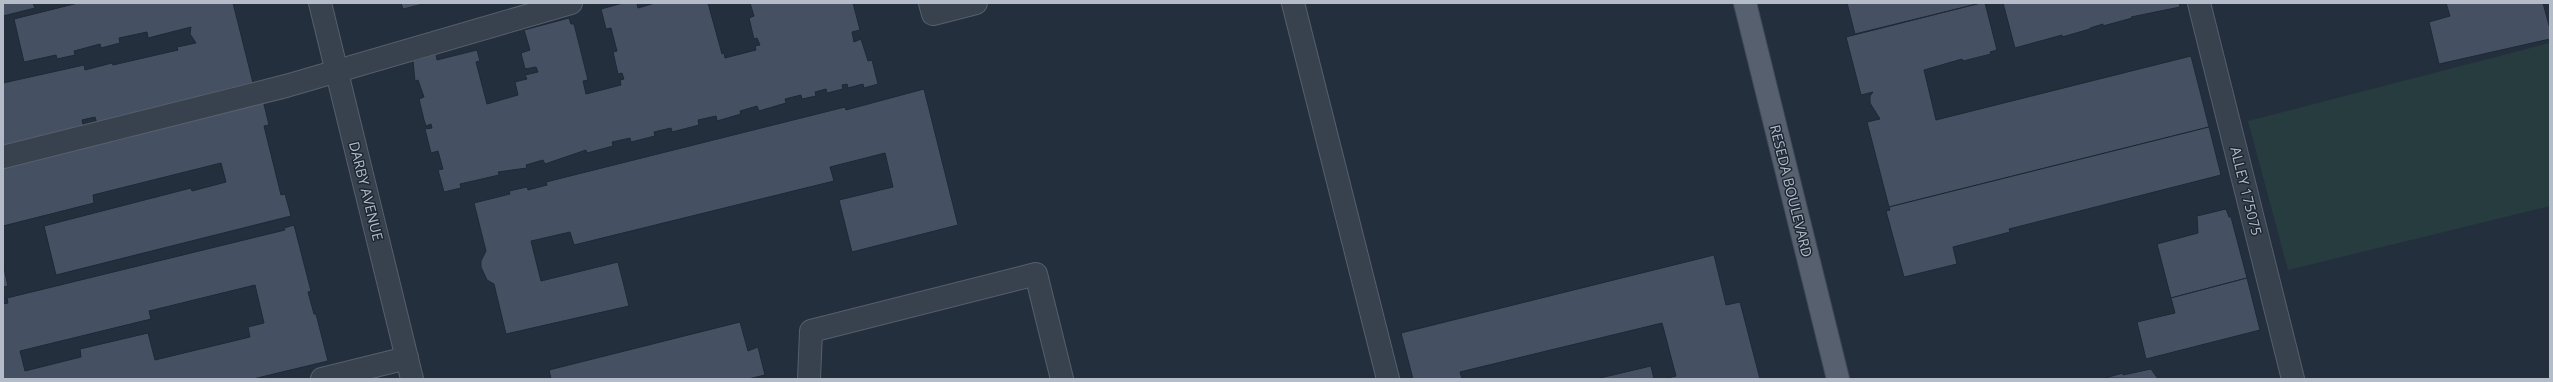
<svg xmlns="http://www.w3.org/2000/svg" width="2553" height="382" font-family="'Open Sans',sans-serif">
	<rect width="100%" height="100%" fill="#242f3e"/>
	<!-- green -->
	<polygon fill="#263c3f" points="2550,43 2550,206 2288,270 2248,121"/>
	<!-- building -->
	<g fill="#455162" stroke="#1f2835" fill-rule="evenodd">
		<polygon points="3,3 33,3 35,8 3,16"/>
		<polygon points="78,3 233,3 253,83 216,92 217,95 97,124 95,117 82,120 84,128 3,148 3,83 84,65 85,70 112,63 113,65 178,50 177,47 196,43 190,34 191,27 148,38 147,32 119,38 120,43 101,48 100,44 74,51 75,55 57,59 56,55 24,62 14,19"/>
		<polygon points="401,3 427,3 403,9"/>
		<polygon points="623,3 637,3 638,8 655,3 708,3 722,54 724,53 725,58 756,50 755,46 760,45 757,38 754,39 749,18 754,16 750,3 853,3 860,30 852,32 854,42 861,39 868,61 872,60 878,84 864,88 863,84 848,88 847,84 842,85 843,89 827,93 826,89 815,92 816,96 802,99 801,95 785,99 786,103 759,111 757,106 740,111 741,114 717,121 716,116 698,120 699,125 672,132 671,128 654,132 655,136 631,142 630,138 612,142 613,146 587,153 586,150 545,164 543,160 526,165 527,168 498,172 499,175 460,184 461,188 444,192 438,170 443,169 438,151 431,153 425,129 432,128 431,124 426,126 424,120 419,99 424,97 418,80 415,81 413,61 436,54 437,60 477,50 480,61 476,62 487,104 518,95 515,82 527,79 525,75 538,72 536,67 525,69 521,53 530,50 524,30 569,18 571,24 574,24 588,80 583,81 586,94 621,85 620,80 624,79 622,73 618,74 613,52 617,51 611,28 606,29 601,9"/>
		<polygon points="1847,3 1981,3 1855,34"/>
		<polygon points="1981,3 1985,3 1997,50 1990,52 1991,54 1963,61 1962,59 1924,70 1936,120 2191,56 2209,127 1889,207 1867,122 1880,119 1870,103 1870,96 1873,92 1861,95 1846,37"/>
		<polygon points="2003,3 2179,3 2180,7 2131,17 2132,18 2103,26 2103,24 2090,28 2090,29 2062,37 2062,35 2015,48"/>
		<polygon points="2446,3 2543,3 2550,29 2550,39 2439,64 2429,22 2450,16"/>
		<polygon points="924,89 958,225 852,252 839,200 893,187 885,153 830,167 834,181 574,245 570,232 531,241 541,281 618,262 629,306 506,334 494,284 487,280 481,267 481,261 486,251 474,203 510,194 509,191 527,187 528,190 547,185 546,182 845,107 846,110"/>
		<polygon points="262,96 269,125 264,126 281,195 285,194 291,216 56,275 44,226 191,188 192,191 226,182 221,163 93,195 94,203 3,226 3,161 112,133 114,141 133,136 131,129"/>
		<polygon points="2209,127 2221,175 2009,229 2010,232 1953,247 1957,264 1904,277 1886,211 1890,210 1889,207"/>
		<polygon points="2226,209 2229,217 2231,217 2247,278 2171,298 2157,244 2198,233 2197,216"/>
		<path d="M294,225l17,66 -3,1 6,22h2l12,47 -75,18h-250v-75l5,-1 -1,-5 278,-68 -1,-2zM255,285l9,38 -16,4 2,10 -95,23 -7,-27 -68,16 1,8 -56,14 -5,-20 131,-32 -2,-8z"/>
		<polygon points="1714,255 1726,305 1740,302 1760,379 1663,379 1676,376 1662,323 1460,372 1462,379 1413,379 1401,333"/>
		<polygon points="3,264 8,286 3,287"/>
		<polygon points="2247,278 2260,330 2146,359 2137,322 2175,313 2171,298"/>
		<polygon points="740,322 748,351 758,347 765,375 748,379 551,379 549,370"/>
		<polygon points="1651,366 1654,379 1596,379"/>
		<polygon points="2151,369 2158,379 2105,378 2123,373 2123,375"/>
	</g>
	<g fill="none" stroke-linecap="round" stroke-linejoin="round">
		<defs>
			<g id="minor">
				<polyline points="320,3 412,379"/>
				<polyline points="930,3 933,14 976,3"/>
				<polyline points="1293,3 1388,379"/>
				<polyline points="2199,3 2293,379"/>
				<polyline points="3,157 286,86 571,3"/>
				<polyline points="322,379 407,358"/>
				<polyline points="809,379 811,331 1036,274 1062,379"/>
			</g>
			<polyline id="major" points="1745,3 1838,379"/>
		</defs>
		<!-- minor casing -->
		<use href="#minor" stroke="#565f6c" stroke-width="24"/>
		<!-- major casing -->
		<use href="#major" stroke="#414a57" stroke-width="24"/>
		<!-- minor -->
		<use href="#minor" stroke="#38414e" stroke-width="22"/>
		<!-- major -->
		<use href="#major" stroke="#56606e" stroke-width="22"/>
	</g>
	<g text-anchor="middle" stroke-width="3" stroke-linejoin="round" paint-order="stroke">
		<!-- street labels -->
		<g font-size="14" fill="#b4bcc9" stroke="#1d2633">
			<text transform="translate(366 191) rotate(76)" y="5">DARBY AVENUE</text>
			<text transform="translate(1791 191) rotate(76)" y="5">RESEDA BOULEVARD</text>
			<text transform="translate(2246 191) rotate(76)" y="5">ALLEY 175075</text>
		</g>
	</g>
	<!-- border -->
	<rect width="2553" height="382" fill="none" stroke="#b4bcc9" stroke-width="8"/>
</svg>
